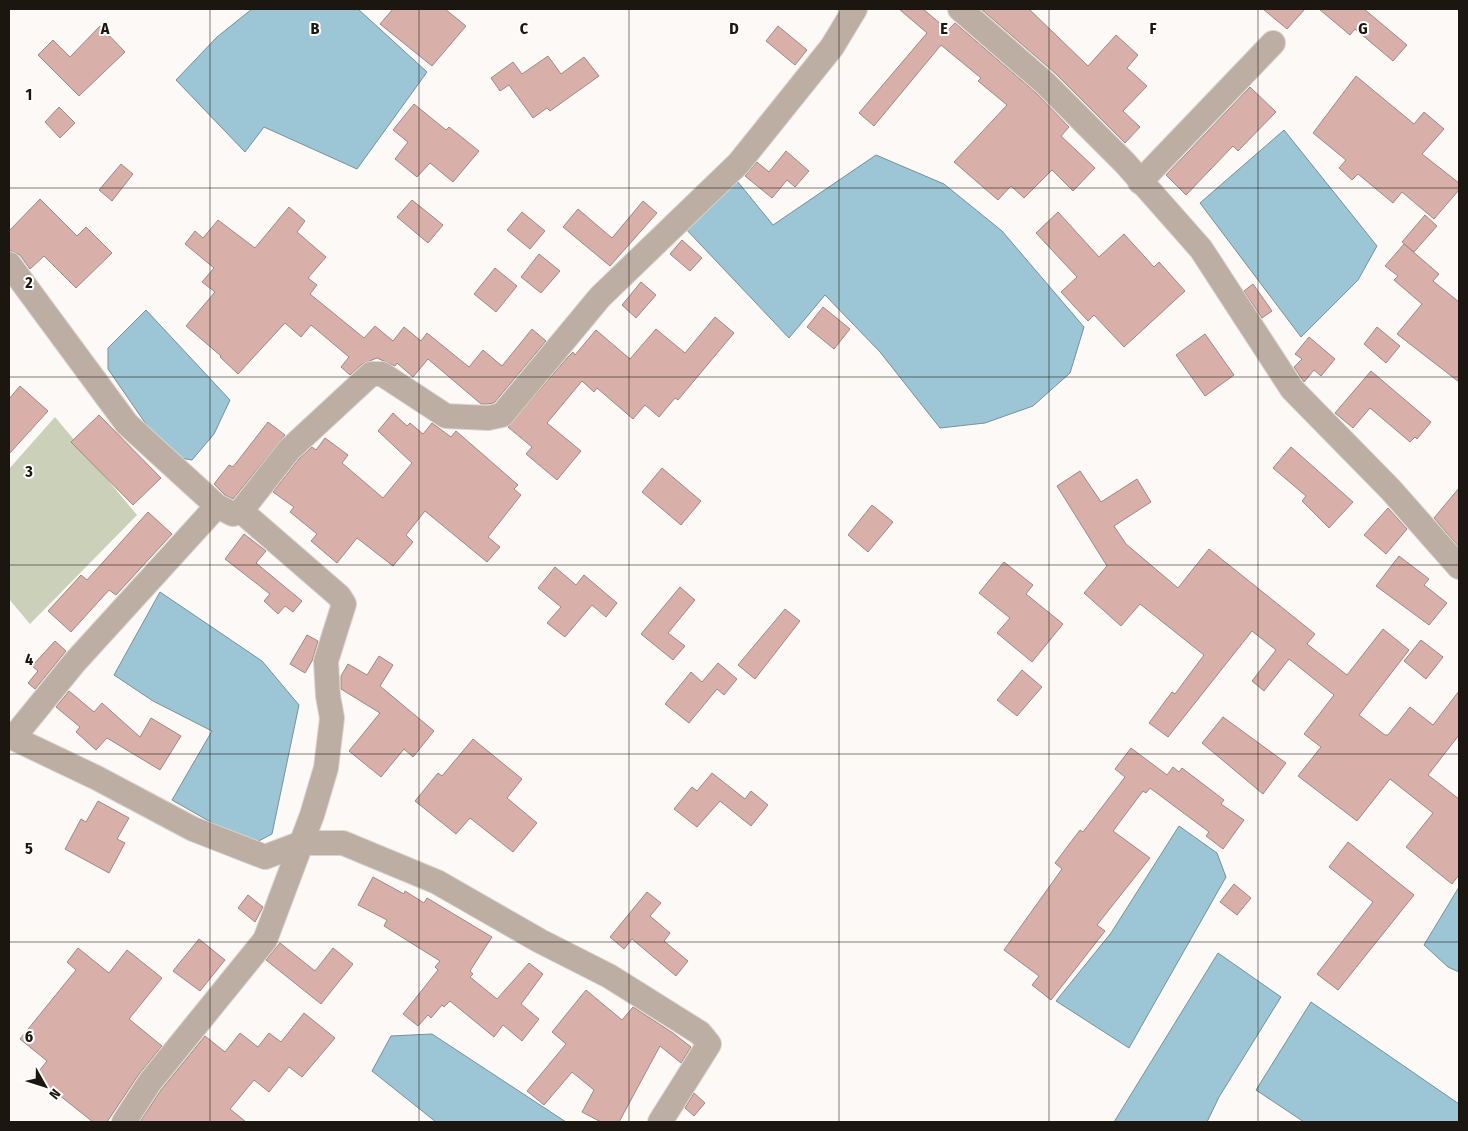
<svg xmlns="http://www.w3.org/2000/svg" width="1468" height="1131" font-family="'Fira Sans Condensed',sans-serif">
	<rect width="100%" height="100%" fill="#fdf9f6"/>
	<!-- green -->
	<polygon fill="#cbd0b8" points="55,417 137,515 30,624 9,599 9,469"/>
	<!-- water -->
	<g fill="#9cc6d5" stroke="#76919a">
		<polygon points="252,9 358,9 427,72 357,169 264,127 245,152 176,80 217,37"/>
		<polygon points="1284,130 1377,246 1358,280 1301,337 1200,203"/>
		<polygon points="876,155 944,184 1002,231 1084,327 1070,373 1033,406 985,423 940,428 880,352 825,295 789,338 683,226 733,176 773,225"/>
		<polygon points="146,310 230,400 214,434 192,460 168,456 108,369 108,348"/>
		<polygon points="160,592 262,661 299,705 272,834 251,845 172,800 212,731 153,701 114,675"/>
		<polygon points="1179,826 1217,853 1226,877 1129,1048 1056,1001 1111,933"/>
		<polygon points="1459,887 1459,972 1448,967 1424,945"/>
		<polygon points="1218,953 1281,997 1219,1097 1207,1122 1114,1122"/>
		<polygon points="1311,1002 1459,1104 1459,1122 1304,1122 1256,1090"/>
		<polygon points="432,1034 566,1122 436,1122 372,1071 391,1036"/>
	</g>
	<!-- building -->
	<g fill="#d9b0a9" stroke="#a08884">
		<polygon points="393,9 445,9 466,26 432,66 380,24"/>
		<polygon points="899,9 923,9 948,30 955,23 1036,93 1069,127 1061,136 1095,168 1073,191 1052,170 1024,198 1011,186 998,200 954,162 1007,105 978,81 981,78 941,45 874,126 859,113 927,33"/>
		<polygon points="981,9 1029,9 1088,66 1116,35 1138,55 1127,68 1147,86 1123,111 1140,127 1125,143 1055,73"/>
		<polygon points="1263,9 1305,9 1287,29"/>
		<polygon points="1319,9 1364,9 1407,45 1393,61 1355,29 1350,35"/>
		<polygon points="100,26 125,52 79,96 38,55 53,40 70,57"/>
		<polygon points="778,26 807,50 795,65 766,41"/>
		<polygon points="548,56 561,74 584,57 599,76 550,111 547,108 533,118 509,85 500,91 491,78 513,62 522,74"/>
		<polygon points="1356,76 1414,124 1424,112 1444,129 1422,154 1459,183 1459,190 1434,219 1402,192 1393,203 1358,174 1352,180 1339,168 1346,160 1313,133"/>
		<polygon points="1250,87 1276,112 1238,151 1233,146 1186,195 1166,175"/>
		<polygon points="414,104 446,130 449,127 479,151 453,182 430,163 417,177 395,159 408,142 393,130"/>
		<polygon points="59,107 75,123 60,138 45,122"/>
		<polygon points="786,151 809,171 795,187 787,180 772,198 745,176 757,162 769,172"/>
		<polygon points="121,164 133,174 112,201 99,190"/>
		<polygon points="40,199 77,236 86,227 112,253 76,288 44,256 30,269 20,255 9,250 9,231"/>
		<polygon points="412,200 443,225 428,243 397,217"/>
		<polygon points="643,201 657,213 610,266 563,227 578,209 612,238"/>
		<polygon points="289,207 305,221 297,232 326,257 308,278 317,285 310,294 364,338 375,326 393,341 404,327 421,341 427,333 469,367 483,350 502,366 532,329 546,341 494,403 487,404 481,404 428,359 413,377 397,363 395,366 377,358 362,364 350,375 341,367 349,357 311,325 301,337 285,323 238,374 220,357 221,356 186,326 215,292 202,282 214,268 185,244 195,231 203,238 218,220 255,248"/>
		<polygon points="522,212 545,231 530,249 507,230"/>
		<polygon points="1058,212 1099,257 1124,234 1154,267 1159,262 1185,291 1124,347 1094,315 1088,321 1061,292 1077,277 1036,233"/>
		<polygon points="1425,215 1437,226 1414,252 1402,242"/>
		<polygon points="682,240 702,258 690,271 670,254"/>
		<polygon points="1404,244 1439,274 1433,281 1459,302 1459,382 1397,334 1422,304 1394,280 1398,276 1385,266"/>
		<polygon points="539,254 560,271 541,293 521,277"/>
		<polygon points="495,268 517,286 496,312 474,294"/>
		<polygon points="641,282 656,295 636,318 622,305"/>
		<polygon points="1253,284 1272,311 1262,318 1244,291"/>
		<polygon points="823,307 850,329 834,349 807,327"/>
		<polygon points="715,317 734,333 678,400 675,398 659,417 645,405 633,419 597,388 594,392 582,381 547,423 581,451 557,480 526,454 532,447 508,427 567,358 573,352 575,355 596,330 630,359 656,329 685,353"/>
		<polygon points="1377,327 1400,346 1386,363 1364,344"/>
		<polygon points="1205,334 1234,375 1205,396 1176,355"/>
		<polygon points="1309,337 1335,359 1321,376 1314,370 1304,382 1294,367 1302,359 1295,354"/>
		<polygon points="1371,371 1431,422 1417,439 1415,437 1410,442 1370,408 1353,428 1335,413"/>
		<polygon points="20,386 48,411 9,454 9,399"/>
		<polygon points="393,413 407,426 410,423 423,434 432,423 451,437 456,431 518,485 514,489 521,495 488,537 500,547 487,562 425,511 406,535 413,542 393,566 357,538 337,563 311,541 317,534 290,512 294,507 273,492 299,459 312,447 316,450 325,438 348,455 342,463 383,498 412,463 378,431"/>
		<polygon points="99,415 161,478 133,505 71,442"/>
		<polygon points="268,422 285,435 233,499 225,495 214,484 229,465 233,467"/>
		<polygon points="1291,447 1353,502 1329,528 1302,501 1306,496 1273,468"/>
		<polygon points="662,468 701,501 681,525 642,492"/>
		<polygon points="1080,471 1101,502 1137,479 1151,502 1114,526 1126,544 1178,588 1209,549 1315,634 1307,644 1347,675 1383,629 1409,650 1359,715 1385,735 1388,735 1410,707 1433,725 1459,691 1459,735 1428,775 1459,799 1459,875 1452,884 1406,847 1433,813 1390,779 1357,821 1298,776 1321,747 1304,734 1334,695 1289,659 1264,691 1252,681 1276,650 1252,631 1168,737 1149,723 1172,692 1175,694 1204,655 1140,604 1121,626 1084,593 1107,566 1057,486"/>
		<polygon points="1459,488 1459,547 1434,518"/>
		<polygon points="872,505 893,522 868,552 848,535"/>
		<polygon points="1388,508 1407,529 1386,554 1364,535"/>
		<polygon points="148,512 172,534 116,595 109,590 71,632 48,611 81,575 87,580"/>
		<polygon points="244,534 266,551 256,563 302,601 293,612 285,606 278,614 264,601 270,594 225,559"/>
		<polygon points="1399,556 1429,579 1424,585 1447,603 1429,625 1376,586"/>
		<polygon points="1004,562 1033,585 1026,594 1063,624 1032,662 997,633 1010,618 979,593"/>
		<polygon points="555,567 576,585 584,575 617,603 606,617 592,605 565,637 547,623 561,607 538,588"/>
		<polygon points="680,587 695,600 668,633 685,646 673,660 641,634"/>
		<polygon points="785,609 800,621 755,679 738,665"/>
		<polygon points="307,635 318,641 312,661 305,673 290,664"/>
		<polygon points="1421,640 1443,657 1426,679 1404,661"/>
		<polygon points="55,641 66,651 35,689 28,683 38,671 32,666"/>
		<polygon points="379,656 393,665 380,686 434,731 413,757 404,749 381,777 349,751 380,713 341,689 341,676 348,664 367,675"/>
		<polygon points="718,663 737,679 724,695 717,689 689,723 665,704 691,672 702,682"/>
		<polygon points="1022,670 1042,687 1017,716 997,700"/>
		<polygon points="69,691 94,712 102,703 140,737 151,718 181,736 160,770 107,738 96,750 76,732 80,727 56,707"/>
		<polygon points="1223,717 1286,763 1263,794 1202,743"/>
		<polygon points="473,739 522,779 507,798 537,823 513,852 470,818 456,834 415,801 438,773 442,776"/>
		<polygon points="1131,748 1167,775 1173,767 1179,772 1182,768 1224,800 1221,804 1244,820 1223,849 1206,836 1209,832 1150,788 1146,793 1143,791 1113,831 1150,858 1097,925 1105,931 1051,1000 1032,985 1039,976 1004,950 1062,869 1055,863 1080,830 1083,832 1125,777 1115,769"/>
		<polygon points="712,773 745,799 751,791 768,805 751,826 720,801 697,827 674,809 692,787 697,791"/>
		<polygon points="98,801 129,818 117,839 125,843 109,873 65,849 81,819 86,822"/>
		<polygon points="1348,842 1414,895 1338,990 1317,974 1373,902 1329,867"/>
		<polygon points="373,877 404,894 405,891 424,903 427,898 492,937 470,971 473,974 470,977 497,999 529,963 543,974 521,1004 539,1019 522,1041 503,1025 494,1037 450,1001 444,1007 442,1005 431,1018 428,1015 418,1026 403,1014 438,970 435,967 440,961 384,926 387,920 358,905"/>
		<polygon points="1234,884 1251,898 1237,915 1220,902"/>
		<polygon points="647,892 661,903 650,916 670,933 664,941 688,961 676,976 632,939 624,949 610,937"/>
		<polygon points="248,895 263,907 255,922 238,908"/>
		<polygon points="199,939 225,960 200,991 173,971"/>
		<polygon points="280,943 315,971 333,948 353,964 321,1004 266,960"/>
		<polygon points="78,948 109,973 127,950 162,978 129,1019 162,1046 139,1074 107,1122 93,1122 35,1076 47,1061 20,1039 76,970 67,962"/>
		<polygon points="586,990 622,1020 633,1007 673,1033 691,1047 681,1063 660,1046 619,1122 601,1122 582,1112 594,1090 572,1072 544,1105 527,1091 566,1044 552,1032"/>
		<polygon points="304,1013 335,1038 302,1077 289,1067 269,1092 254,1080 230,1109 246,1122 140,1122 161,1090 205,1036 225,1052 240,1033 258,1047 269,1033 281,1042"/>
		<polygon points="694,1093 705,1103 694,1116 685,1108"/>
	</g>
	<g fill="none" stroke-linecap="round" stroke-linejoin="round">
		<defs>
			<g id="minor">
				<polyline points="960,9 1045,83 1125,163 1201,249 1292,389 1391,490 1459,567"/>
				<polyline points="1140,182 1273,43"/>
				<polyline points="9,264 127,424 217,506 233,514 241,511 289,450 371,374 382,374 446,416 488,418 502,415 600,297 739,163 832,47 855,9"/>
				<polyline points="9,736 97,778 193,829 265,857 302,843 343,843 437,882 540,941 609,976 700,1033 709,1044 660,1122"/>
				<polyline points="13,738 74,663 217,506"/>
				<polyline points="124,1122 150,1082 265,940 312,815 326,768 332,718 328,696 326,661 344,604 339,596 241,511"/>
			</g>
		</defs>
		<!-- minor casing -->
		<use href="#minor" stroke="#d9d5d1" stroke-width="26"/>
		<!-- minor -->
		<use href="#minor" stroke="#bcaea3" stroke-width="24"/>
	</g>
	<!-- grid -->
	<path fill="none" stroke="#1c1610" stroke-width="1" stroke-opacity="0.55" d="M210,9v1113M419,9v1113M629,9v1113M839,9v1113M1049,9v1113M1258,9v1113M9,188h1450M9,377h1450M9,565h1450M9,754h1450M9,942h1450"/>
	<g font-size="16" text-anchor="middle" font-weight="bold" fill="#1c1610" stroke="#fff" stroke-width="4" stroke-linejoin="round" paint-order="stroke">
		<text x="105" y="34">A</text>
		<text x="315" y="34">B</text>
		<text x="524" y="34">C</text>
		<text x="734" y="34">D</text>
		<text x="944" y="34">E</text>
		<text x="1153" y="34">F</text>
		<text x="1363" y="34">G</text>
		<text x="29" y="100">1</text>
		<text x="29" y="288">2</text>
		<text x="29" y="477">3</text>
		<text x="29" y="665">4</text>
		<text x="29" y="854">5</text>
		<text x="29" y="1042">6</text>
	</g>
	<!-- border -->
	<rect width="1468" height="1131" fill="none" stroke="#1c1610" stroke-width="20"/>
	<!-- north arrow -->
	<g transform="translate(45 1086) rotate(129)" stroke="#ffffff" stroke-width="4" paint-order="stroke">
	<path d="M0-4L9 19L0 12L-9 19Z" fill="#1c1610"/>
	<text y="-8" font-size="14" font-weight="bold" text-anchor="middle" fill="#1c1610">N</text>
	</g>
</svg>
